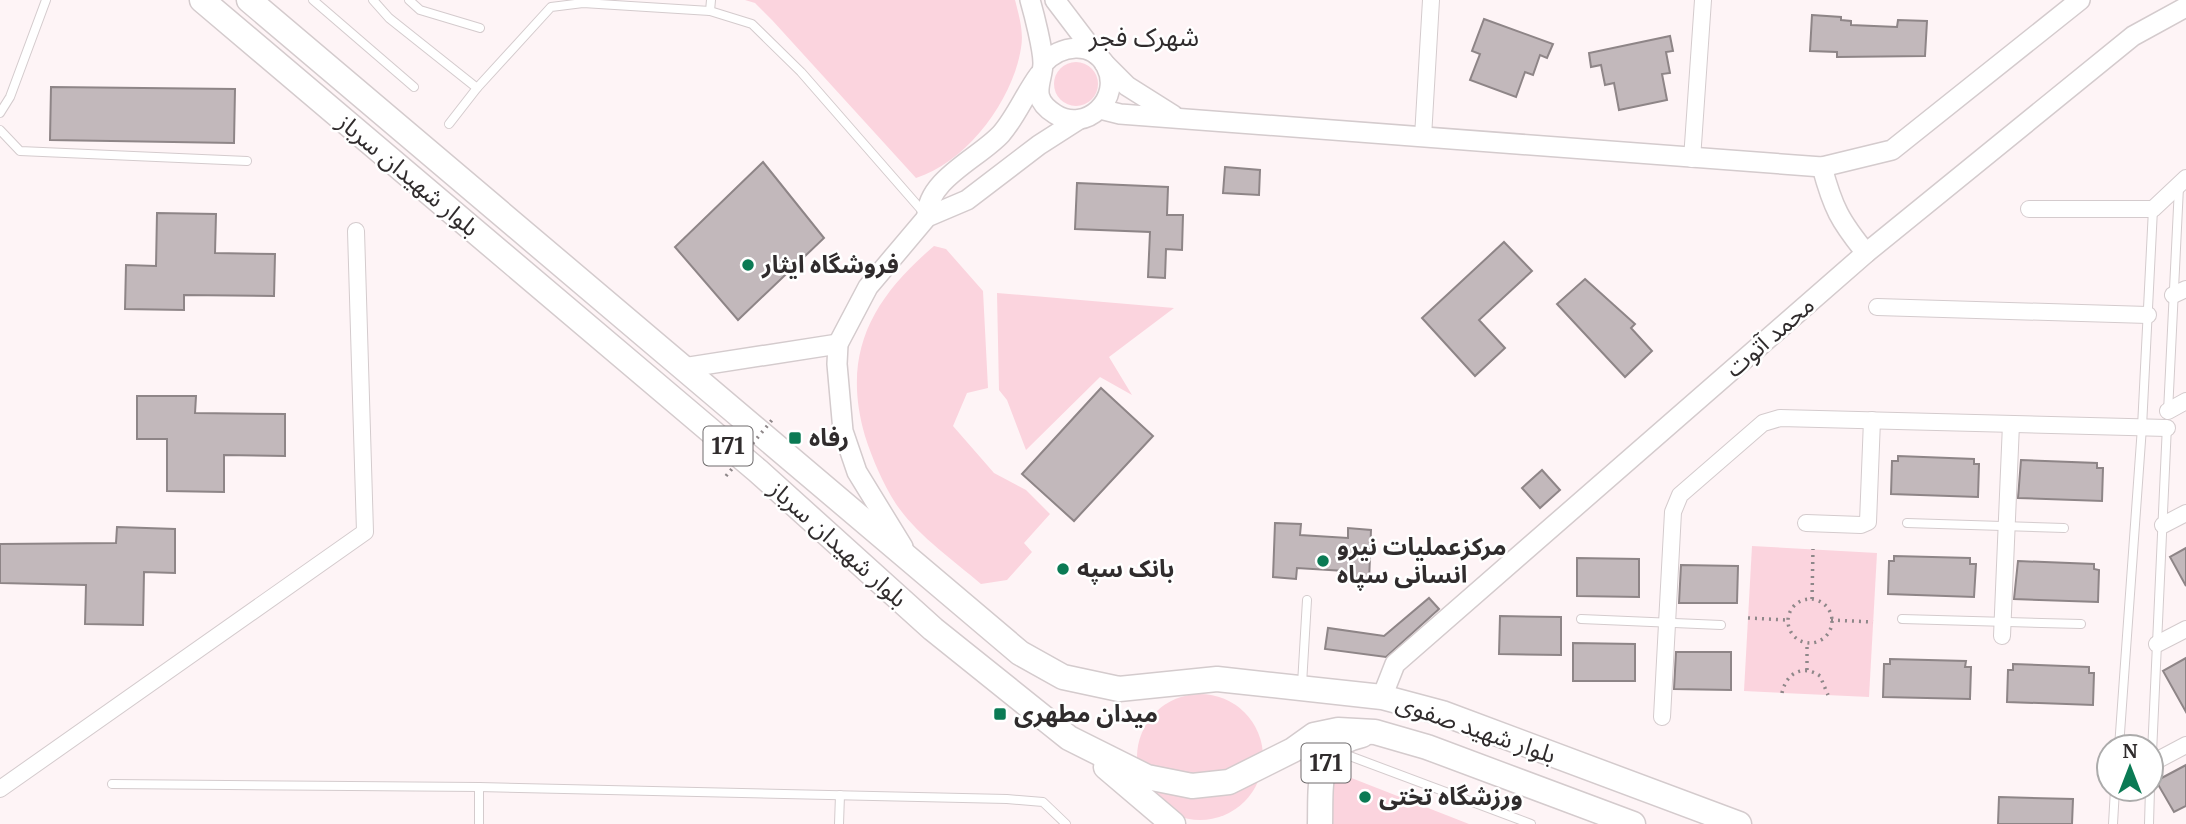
<svg xmlns="http://www.w3.org/2000/svg" width="2186" height="824" font-family="Merriweather,'Noto Sans Arabic',serif">
	<rect width="100%" height="100%" fill="#fef4f6"/>
	<!-- green -->
	<g fill="#fbd4de">
		<path d="M745,0h270c4,16 9,31 6,48 -8,52 -54,114 -105,130l-144,-158 -17,-17z"/>
		<circle cx="1076" cy="84" r="22"/>
		<path d="M934,246l12,3 37,42 5,97 -21,5 -14,33 41,47 32,17 24,24 -26,29 8,9 -25,28 -26,4c-29,-25 -63,-48 -85,-80 -13,-20 -24,-46 -31,-68 -24,-83 7,-137 69,-190z"/>
		<polygon points="997,293 1174,308 1109,357 1132,395 1100,377 1026,450 1007,400 999,390"/>
		<polygon points="1752,546 1877,553 1869,697 1744,691"/>
		<circle cx="1200" cy="757" r="63"/>
		<polygon points="1331,770 1469,824 1330,824"/>
	</g>
	<!-- building -->
	<g fill="#c2b8bb" stroke="#8e8587" stroke-width="2">
		<polygon points="1812,15 1841,17 1841,20 1851,21 1851,25 1897,27 1898,20 1927,21 1925,56 1837,57 1837,52 1810,51"/>
		<polygon points="1484,19 1553,44 1547,58 1540,55 1533,75 1525,72 1516,97 1470,80 1480,54 1472,51"/>
		<polygon points="1670,36 1673,51 1666,52 1670,73 1662,74 1667,100 1619,110 1614,83 1605,85 1601,65 1591,67 1589,53"/>
		<polygon points="51,87 235,89 234,143 50,140"/>
		<polygon points="763,162 824,238 738,320 675,247"/>
		<polygon points="1225,167 1260,170 1259,195 1223,193"/>
		<polygon points="1077,183 1168,187 1167,215 1183,215 1182,250 1166,249 1165,278 1148,277 1150,232 1075,229"/>
		<polygon points="157,213 216,214 215,253 275,254 274,296 184,295 184,310 125,309 126,265 156,266"/>
		<polygon points="1504,242 1532,271 1479,320 1505,348 1475,376 1422,318"/>
		<polygon points="1585,279 1635,324 1631,328 1652,351 1625,377 1557,304"/>
		<polygon points="1101,388 1153,436 1074,521 1022,474"/>
		<polygon points="137,396 196,396 195,413 285,414 285,456 224,455 224,492 167,491 167,439 137,439"/>
		<polygon points="1898,456 1974,459 1974,464 1979,464 1978,497 1891,494 1892,461 1898,461"/>
		<polygon points="2021,460 2097,463 2097,468 2103,468 2102,501 2018,498"/>
		<polygon points="1542,470 1560,490 1540,508 1522,488"/>
		<polygon points="1275,523 1301,524 1300,535 1348,538 1348,528 1371,530 1369,582 1344,581 1345,571 1297,568 1296,579 1273,577"/>
		<polygon points="117,527 175,529 175,573 144,572 143,625 85,624 86,585 0,583 0,544 116,543"/>
		<polygon points="2186,548 2186,586 2170,557"/>
		<polygon points="1894,556 1970,558 1970,564 1976,564 1974,597 1888,594 1889,561 1894,561"/>
		<polygon points="1577,558 1639,559 1639,597 1577,596"/>
		<polygon points="2018,561 2094,564 2094,569 2099,570 2098,602 2014,599"/>
		<polygon points="1681,565 1738,566 1737,603 1679,603"/>
		<polygon points="1429,598 1439,609 1386,657 1325,649 1328,628 1384,636"/>
		<polygon points="1500,616 1561,617 1561,655 1499,654"/>
		<polygon points="1573,643 1635,644 1635,681 1573,681"/>
		<polygon points="1676,652 1731,652 1731,690 1674,689"/>
		<polygon points="2186,658 2186,712 2163,671"/>
		<polygon points="1890,659 1966,661 1965,667 1971,667 1970,699 1883,697 1884,664 1890,664"/>
		<polygon points="2013,664 2089,667 2089,673 2094,673 2093,705 2007,702 2008,670 2013,670"/>
		<polygon points="2186,765 2186,806 2174,812 2156,781"/>
		<polygon points="1999,797 2073,799 2072,824 1998,824"/>
	</g>
	<g fill="none" stroke-linecap="round" stroke-linejoin="round">
		<defs>
			<g id="service">
				<polyline points="313,0 414,87"/>
				<polyline points="373,0 389,18 477,88"/>
				<polyline points="409,0 420,10 480,28"/>
				<polyline points="710,11 711,0"/>
				<polyline points="0,113 10,97 46,0"/>
				<polyline points="449,124 477,88 551,7 583,3 710,11 752,24 801,72 925,214"/>
				<polyline points="0,130 20,151 247,161"/>
				<polyline points="2168,412 2179,187"/>
				<polyline points="1907,523 2064,528"/>
				<polyline points="1581,619 1721,625"/>
				<polyline points="1902,619 2081,624"/>
				<polyline points="1302,684 1307,600"/>
				<polyline points="2119,747 2142,427 2153,209"/>
				<polyline points="1339,752 1531,824"/>
				<polyline points="2151,775 2167,425"/>
				<polyline points="112,784 479,787 1007,799 1043,802 1066,824"/>
				<polyline points="479,824 479,787"/>
				<polyline points="839,824 840,795"/>
				<polyline points="2113,824 2115,789"/>
				<polyline points="2149,824 2150,789"/>
			</g>
			<g id="minor">
				<polyline points="1423,137 1431,0"/>
				<polyline points="1692,159 1703,0"/>
				<polyline points="2029,209 2153,209 2186,178"/>
				<polyline points="2173,295 2186,289"/>
				<polyline points="1877,307 2148,315"/>
				<polyline points="2168,411 2186,401"/>
				<polyline points="1806,523 1861,525 1868,522 1872,420"/>
				<polyline points="2163,525 2186,513"/>
				<polyline points="2002,636 2011,424"/>
				<polyline points="2157,644 2186,629"/>
				<polyline points="1662,717 1673,512 1680,495 1763,423 1780,418 2167,428"/>
				<polyline points="2152,763 2186,745"/>
				<polyline points="0,789 365,532 356,231"/>
			</g>
			<g id="tertiary">
				<path d="M1030,0c4,14 13,49 13,63 0,19 -15,34 12,51 31,20 68,-16 51,-48 -14,-26 -46,-21 -63,-2"/>
				<polyline points="1055,0 1096,54"/>
				<polyline points="1105,64 1127,86 1173,115"/>
				<polyline points="1100,109 1120,114 1822,167 1892,150 2080,0"/>
				<path d="M1822,167c11,41 18,54 44,86"/>
				<path d="M927,217c-1,-37 52,-59 74,-83 15,-17 24,-40 38,-59"/>
				<polyline points="683,368 838,344"/>
				<polyline points="903,547 857,472 843,431 837,364 838,344 868,287 927,217 967,200 1039,145 1078,120"/>
				<polyline points="1382,697 1395,664 1866,253 2133,36 2186,7"/>
			</g>
			<g id="primary">
				<polyline points="202,0 758,471 933,629 1069,738 1147,777 1192,786 1229,782 1293,750 1314,735 1338,730 1375,732 1427,747 1633,824"/>
				<polyline points="249,0 1020,653 1063,677 1119,689 1217,679 1382,697 1442,713 1739,824"/>
				<polyline points="1106,767 1173,824"/>
				<path d="M1320,824c1,-39 -5,-79 42,-89"/>
			</g>
		</defs>
		<!-- service casing -->
		<use href="#service" stroke="#d4cbcd" stroke-width="10"/>
		<!-- minor casing -->
		<use href="#minor" stroke="#d4cbcd" stroke-width="18"/>
		<!-- tertiary casing -->
		<use href="#tertiary" stroke="#d4cbcd" stroke-width="22"/>
		<!-- primary casing -->
		<use href="#primary" stroke="#d4cbcd" stroke-width="27"/>
		<!-- path -->
		<g stroke="#8e8789" stroke-width="3.5" stroke-dasharray="2 5" stroke-linecap="butt">
			<circle cx="1810" cy="621" r="22"/>
			<polyline points="1812,599 1813,549"/>
			<polyline points="1748,618 1787,620"/>
			<polyline points="1831,620 1873,622"/>
			<polyline points="1807,670 1807,643"/>
			<path d="M1782,693c4,-20 21,-29 38,-17l8,19"/>
		</g>
		<!-- service -->
		<use href="#service" stroke="#fff" stroke-width="8"/>
		<!-- minor -->
		<use href="#minor" stroke="#fff" stroke-width="16"/>
		<!-- tertiary -->
		<use href="#tertiary" stroke="#fff" stroke-width="19"/>
		<!-- primary -->
		<use href="#primary" stroke="#fff" stroke-width="24"/>
		<!-- path-bridge -->
		<polyline stroke="#8e8789" stroke-width="3.5" stroke-dasharray="2 5" stroke-linecap="butt" points="726,476 772,420"/>
	</g>
	<!-- markers -->
	<g fill="#0b7a54" stroke="#fff" stroke-width="2.5">
		<circle cx="748" cy="265" r="7"/>
		<rect x="788" y="431" width="14" height="14" rx="3.5"/>
		<circle cx="1323" cy="561" r="7"/>
		<circle cx="1063" cy="569" r="7"/>
		<rect x="993" y="707" width="14" height="14" rx="3.5"/>
		<circle cx="1365" cy="797" r="7"/>
	</g>
	<g text-anchor="middle" stroke-width="5" stroke-linejoin="round" paint-order="stroke">
		<!-- shield labels -->
		<g fill="#fff" stroke="#6e6b6c" stroke-width="2">
			<rect x="703.5" y="426.5" width="49" height="39" rx="5"/>
			<rect x="1301.5" y="743.5" width="49" height="39" rx="5"/>
		</g>
		<g font-size="23" font-weight="bold" fill="#302c2d">
			<text x="728" y="454">171</text>
			<text x="1326" y="771">171</text>
		</g>
		<!-- street labels -->
		<g font-size="24" fill="#302c2d" stroke="#fff">
			<text transform="translate(408 175) rotate(40)" y="8">بلوار شهیدان سرباز</text>
			<text transform="translate(1770 337) rotate(-41)" y="8">محمد آتوت</text>
			<text transform="translate(838 544) rotate(42)" y="8">بلوار شهیدان سرباز</text>
			<text transform="translate(1476 729) rotate(19)" y="8">بلوار شهید صفوی</text>
		</g>
		<!-- poi labels -->
		<g font-size="24" font-weight="bold" fill="#302c2d" stroke="#fff" text-anchor="start">
			<text x="762" y="273">فروشگاه ایثار</text>
			<text x="809" y="446">رفاه</text>
			<text x="1337" y="555">مرکزعملیات نیرو<tspan x="1337" dy="28">انسانی سپاه</tspan></text>
			<text x="1077" y="577">بانک سپه</text>
			<text x="1014" y="722">میدان مطهری</text>
			<text x="1379" y="805">ورزشگاه تختی</text>
		</g>
		<!-- neighbourhood labels -->
		<g font-size="26" fill="#302c2d" stroke="#fff">
			<text x="1144" y="46">شهرک فجر</text>
		</g>
	</g>
	<!-- north arrow -->
	<g transform="translate(2130 768)"><circle r="33" fill="#ffffff" stroke="#acabab" stroke-width="2"/>
	<path d="M0-5L12 26L0 18L-12 26Z" fill="#0b7a54"/>
	<text y="-10" font-size="19" font-weight="bold" text-anchor="middle" fill="#302c2d">N</text>
	</g>
</svg>
